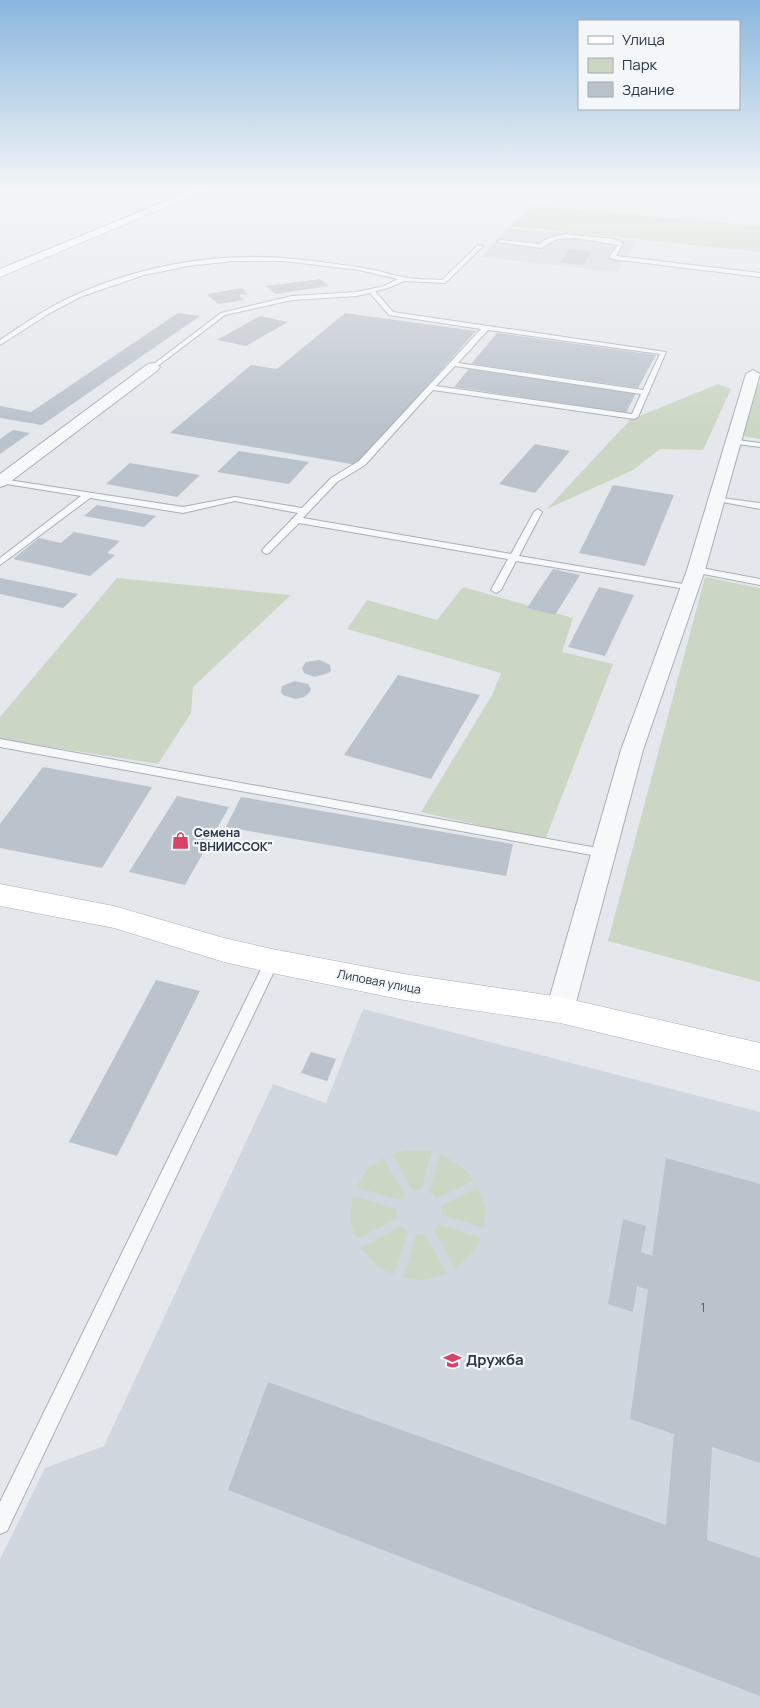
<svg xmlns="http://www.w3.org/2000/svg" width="760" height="1708" font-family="Manrope,sans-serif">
	<rect width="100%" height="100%" fill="#e4e8ec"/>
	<!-- built -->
	<g fill="#d1d7df">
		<polygon points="507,228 637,241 617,272 482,257"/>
		<polygon points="363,1009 760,1112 760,1708 0,1708 0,1559 45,1468 104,1446 273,1084 326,1103"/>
	</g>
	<!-- green -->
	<g fill="#cbd7c4">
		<polygon points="534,206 760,226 760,252 510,226"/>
		<polygon points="760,383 760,439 742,436 757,385"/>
		<polygon points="718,384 731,389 703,450 660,449 633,470 547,509 630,420"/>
		<polygon points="705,577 760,588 760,982 608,941"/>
		<polygon points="117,578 291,595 193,687 191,713 158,764 0,739 0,717"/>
		<polygon points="463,587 573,618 562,652 613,664 545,840 421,812 492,695 501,673 347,629 367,600 437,620"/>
		<polygon points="406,1150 432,1151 421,1190 413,1191 392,1154"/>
		<path d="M440,1154c14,6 24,14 34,26l-37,18 -8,-6z"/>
		<polygon points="383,1158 405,1194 399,1200 356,1187 366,1171"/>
		<polygon points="478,1187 485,1208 484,1228 442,1215 441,1206"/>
		<path d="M353,1196l43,12 1,10 -40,21c-8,-15 -7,-27 -4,-43z"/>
		<polygon points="439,1224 481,1238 475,1250 455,1270 434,1230"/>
		<polygon points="401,1226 408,1232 394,1275 378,1267 361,1248"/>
		<polygon points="425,1234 447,1274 424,1280 403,1278 416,1235"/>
	</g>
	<!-- building -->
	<g fill="#bac2cb">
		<polygon points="570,249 593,251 583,265 560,263"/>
		<polygon points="320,279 329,286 275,294 266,286"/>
		<polygon points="242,288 248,294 239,295 244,300 218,304 207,294"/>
		<polygon points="178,313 200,316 42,425 0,418 0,406 31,412"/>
		<polygon points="345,313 476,331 357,465 170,433 251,365 277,369"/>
		<polygon points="260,316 288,322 246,346 217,340"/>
		<polygon points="497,333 656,355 638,388 471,364"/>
		<polygon points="469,369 636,393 626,413 454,387"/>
		<polygon points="13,430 30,433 0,454 0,439"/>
		<polygon points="535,444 570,451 535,493 499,484"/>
		<polygon points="239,451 309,462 289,484 217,472"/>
		<polygon points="130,463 200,475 177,497 106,484"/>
		<polygon points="613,485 674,495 645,566 579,553"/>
		<polygon points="97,505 156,516 144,527 84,516"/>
		<polygon points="74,532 120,541 107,553 115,555 90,576 13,559 39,538 61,543"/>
		<polygon points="553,569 580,575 555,615 527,608"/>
		<polygon points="0,578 78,594 63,608 0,594"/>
		<polygon points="599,587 634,595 605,656 568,647"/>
		<polygon points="320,660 330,665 331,671 328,673 315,677 304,673 302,668 306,662"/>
		<polygon points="398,675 480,695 431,779 344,755"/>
		<polygon points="295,681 308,684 311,689 310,692 304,697 295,699 283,695 281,692 282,686"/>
		<polygon points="43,767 152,787 102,868 0,848 0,824"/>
		<polygon points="177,796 229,807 185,885 129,872"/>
		<polygon points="241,797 513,844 506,876 226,827"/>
		<polygon points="156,980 200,991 117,1156 69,1142"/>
		<polygon points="311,1052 336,1059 327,1081 301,1073"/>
		<polygon points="666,1158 760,1184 760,1463 712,1447 707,1540 760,1558 760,1696 228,1490 268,1382 666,1525 674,1434 630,1419 648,1290 637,1286 633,1312 608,1304 623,1219 646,1226 641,1252 652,1256"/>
	</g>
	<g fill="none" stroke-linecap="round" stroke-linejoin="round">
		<defs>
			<g id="lane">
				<polygon points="565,234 614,239 623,243 616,256 760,273 760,277 612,259 609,257 618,245 575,238 557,239 541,248 497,242 500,240 540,244 546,239"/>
				<path d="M478,245l5,1 -38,37 -41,-2 -16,7 -13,3 18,21 273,40 -28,65 -4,2 -201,-29 -68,75 -28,17 -34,36 208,36 23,-42 4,-3 4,3 -23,44 170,29 3,1v4l-176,-29 -15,29 -5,3 -5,-3 17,-31 -209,-36 -30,30 -3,1 -4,-3 1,-2 35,-36 -63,-12 -52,12 -93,-15 -90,67v-7l81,-62 -81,-13v-4h2l181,28 52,-10 67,11 29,-30 28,-17 122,-132 -92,-14 -19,-22 -13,3 -65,4 -67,15 -70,53h-4v-2l70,-53 71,-17 65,-4 27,-6 14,-7 -39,-9 -75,-9h-51l-45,5 -44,9 -64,22 -30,16 -50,32v-5c21,-14 42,-29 65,-40 68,-34 154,-49 230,-41 26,3 53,6 79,11 10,2 20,6 30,7 12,3 25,2 38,3zM488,330l172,24 -17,36 -185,-27zM455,366l186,28 -9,20 -196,-28z"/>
				<polygon points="730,439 760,443 760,447 730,443"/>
				<polygon points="714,497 760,503 760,509 717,501 713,499"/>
				<polygon points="696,567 760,579 760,585 693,572 693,568"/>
				<polygon points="0,739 603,849 607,850 609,853 607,856 603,857 0,747"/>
				<polygon points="272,956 277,957 279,961 7,1531 0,1534 0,1502 265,961 267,957"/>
			</g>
			<g id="street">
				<polygon points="153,363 160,367 158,370 6,485 0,487 0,474 148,364"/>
				<polygon points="753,370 760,374 705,570 643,750 574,1010 570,1018 560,1022 550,1018 546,1010 621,750 687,570 746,374"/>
			</g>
			<polygon id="secondary" points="0,884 114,906 224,938 272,949 404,974 560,997 760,1043 760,1071 560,1023 404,1000 272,973 224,962 114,928 0,906"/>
			<polygon id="highway" points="198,188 211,188 0,277 0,269"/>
		</defs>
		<!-- lane casing -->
		<use href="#lane" stroke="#a8afb7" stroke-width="2"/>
		<!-- street casing -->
		<use href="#street" stroke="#a8afb7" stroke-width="2"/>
		<!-- secondary casing -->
		<use href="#secondary" stroke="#a8afb7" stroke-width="1"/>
		<!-- highway casing -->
		<use href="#highway" stroke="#8a97a4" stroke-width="1"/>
		<!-- lane -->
		<use href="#lane" fill="#f7f8fa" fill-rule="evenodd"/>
		<!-- street -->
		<use href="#street" fill="#f7f8fa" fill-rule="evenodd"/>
		<!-- secondary -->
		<use href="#secondary" fill="#fff" fill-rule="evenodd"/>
		<!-- highway -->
		<use href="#highway" fill="#fff" fill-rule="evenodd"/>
	</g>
	<!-- sky -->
	<linearGradient id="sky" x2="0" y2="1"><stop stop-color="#89b6de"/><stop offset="0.44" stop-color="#f3f5f6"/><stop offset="1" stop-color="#f3f5f6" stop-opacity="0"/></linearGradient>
	<rect width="760" height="427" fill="url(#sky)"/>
	<!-- icons -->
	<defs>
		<symbol id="shop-bare" viewBox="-9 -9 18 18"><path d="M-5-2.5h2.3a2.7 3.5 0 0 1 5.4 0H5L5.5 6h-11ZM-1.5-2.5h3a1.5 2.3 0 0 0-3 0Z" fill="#d94167" stroke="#f4f7f9" stroke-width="2.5" paint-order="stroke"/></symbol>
		<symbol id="school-bare" viewBox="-9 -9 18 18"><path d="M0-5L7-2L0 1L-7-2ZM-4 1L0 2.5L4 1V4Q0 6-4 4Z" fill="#d94167" stroke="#f4f7f9" stroke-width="2.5" paint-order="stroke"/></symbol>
	</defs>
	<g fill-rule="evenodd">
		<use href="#shop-bare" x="168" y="828" width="25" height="25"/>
		<use href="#school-bare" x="440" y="1348" width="25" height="25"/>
	</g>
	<g text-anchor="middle" stroke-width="4.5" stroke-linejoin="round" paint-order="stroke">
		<!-- poi labels -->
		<g font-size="12" font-weight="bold" fill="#2a3746" stroke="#f4f7f9" text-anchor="start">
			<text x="194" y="837">Семена<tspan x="194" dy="14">"ВНИИССОК"</tspan></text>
		</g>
		<!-- street labels -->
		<g font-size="12" fill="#2a3746" stroke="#f4f7f9">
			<text transform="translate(379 982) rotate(11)" y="4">Липовая улица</text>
		</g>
		<!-- near-number labels -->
		<g font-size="12" fill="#4e5a67">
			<text x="703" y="1312">1</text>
		</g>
		<!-- near-poi labels -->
		<g font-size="15" font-weight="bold" fill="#2a3746" stroke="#f4f7f9" text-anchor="start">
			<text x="466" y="1365">Дружба</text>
		</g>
	</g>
	<!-- legend -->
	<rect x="578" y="20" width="162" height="90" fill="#f4f7f9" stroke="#a3aab1"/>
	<rect x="588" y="36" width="25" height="8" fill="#ffffff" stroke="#a3aab1"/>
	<text x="622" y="45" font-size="15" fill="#2a3746">Улица</text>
	<rect x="588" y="58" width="25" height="15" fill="#cbd7c4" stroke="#a3aab1"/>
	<text x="622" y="70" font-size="15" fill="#2a3746">Парк</text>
	<rect x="588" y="82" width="25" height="15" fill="#bac2cb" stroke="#a3aab1"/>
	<text x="622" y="95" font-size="15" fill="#2a3746">Здание</text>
</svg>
